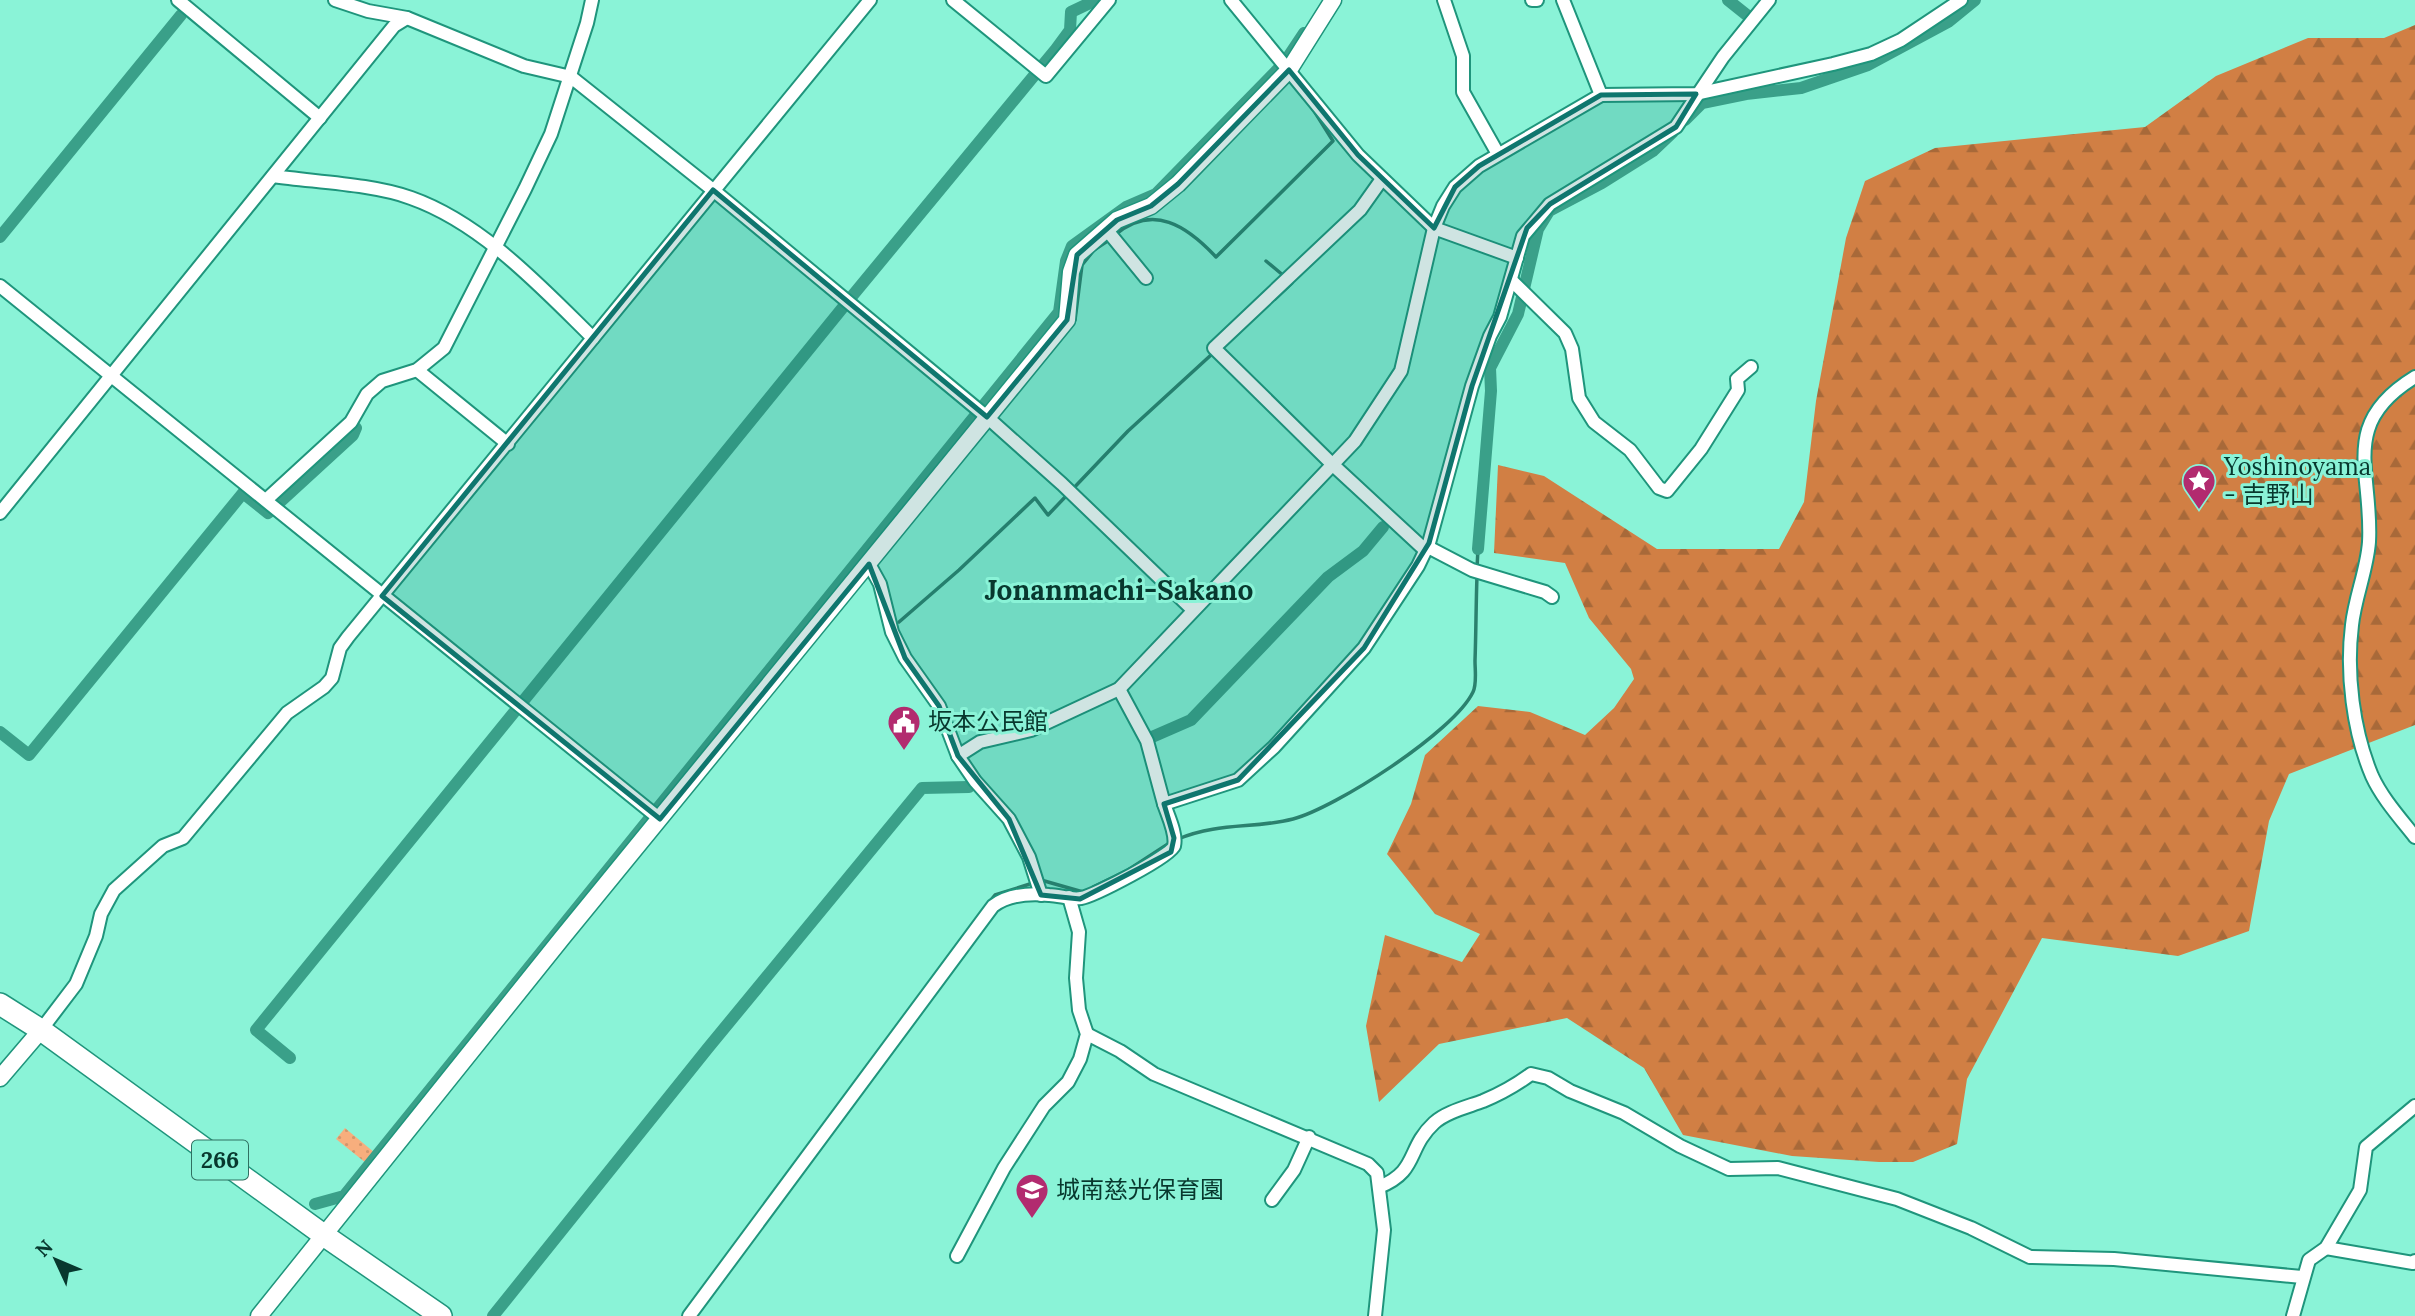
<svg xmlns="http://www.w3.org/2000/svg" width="2415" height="1316" font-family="Lora,'Noto Sans JP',serif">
	<defs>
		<pattern id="grass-dots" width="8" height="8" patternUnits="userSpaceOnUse" patternTransform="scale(1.75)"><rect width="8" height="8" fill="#f7ae7d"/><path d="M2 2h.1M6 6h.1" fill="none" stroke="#d2966c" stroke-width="1.8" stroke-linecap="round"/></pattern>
		<pattern id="forest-firs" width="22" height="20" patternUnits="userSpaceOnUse" patternTransform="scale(1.75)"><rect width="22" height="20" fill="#d17f44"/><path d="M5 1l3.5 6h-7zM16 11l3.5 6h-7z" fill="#a86939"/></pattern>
	</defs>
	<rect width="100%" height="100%" fill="#8af3d7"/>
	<!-- grass -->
	<polygon fill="url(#grass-dots)" points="345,1128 375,1153 366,1163 336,1139"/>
	<!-- forest -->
	<polygon fill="url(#forest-firs)" points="2415,25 2415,725 2289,774 2269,821 2249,931 2178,956 2042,938 1967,1079 1957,1144 1913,1162 1879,1162 1792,1156 1683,1135 1644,1068 1567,1018 1439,1044 1379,1102 1366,1026 1385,935 1462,962 1480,934 1435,914 1387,854 1411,804 1425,755 1478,706 1530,712 1585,735 1614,708 1634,679 1631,669 1589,618 1565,563 1494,553 1498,465 1544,476 1657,549 1779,549 1804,502 1816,401 1846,238 1865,181 1935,148 2145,127 2216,76 2308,38 2384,38"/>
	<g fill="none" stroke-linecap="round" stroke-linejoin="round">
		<!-- stream -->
		<g stroke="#2b816e" stroke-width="3.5">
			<path d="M1115,235c38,-32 72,-9 101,22l117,-116 -22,-35"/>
			<polyline points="1266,261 1284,276"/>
			<polyline points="1275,299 1292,283 1289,281"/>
			<polyline points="1075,320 1082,265 1094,250 1109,240"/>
			<polyline points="1477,568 1478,549"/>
			<polyline points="899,622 959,570 1035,498 1048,515 1128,431 1211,355"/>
			<path d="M1178,839c41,-17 76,-10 115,-20 42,-11 161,-87 180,-127 4,-8 2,-22 2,-31 1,-29 1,-57 2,-85"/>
			<polyline points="1041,880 1083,892"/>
			<polyline points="1093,887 1128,870 1171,842"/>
			<polyline points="990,901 995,895 1033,883"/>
		</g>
		<!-- canal -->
		<g stroke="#3aa089" stroke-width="12">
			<polyline points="1728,0 1748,16"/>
			<polyline points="1685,120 1702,103 1746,94 1801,88 1868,65 1948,22 1975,0"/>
			<polyline points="0,237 181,15"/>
			<polyline points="1478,549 1491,391 1490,368 1518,314 1538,229 1549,211 1602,183 1653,151 1672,133"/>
			<polyline points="0,732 29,755 243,493 268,513 353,435 356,428"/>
			<polyline points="1152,737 1191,720 1328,577 1363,551 1383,527"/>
			<polyline points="290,1058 256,1030 853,295 1056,49 1070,30 1071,12 1096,0"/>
			<polyline points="315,1204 344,1196 1059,312 1066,261 1072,246 1126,207 1156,194 1284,63 1304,33"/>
			<polyline points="493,1316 708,1048 922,788 969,787"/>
		</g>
		<defs>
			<g id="street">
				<polyline points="178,0 320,118"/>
				<polyline points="335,0 368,11 407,18 524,66 571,77 713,190 987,417 1062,484 1193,610"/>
				<polyline points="953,0 1046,76 1109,0"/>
				<polyline points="1231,0 1358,155 1434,228 1517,258"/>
				<polyline points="1444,0 1463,56 1463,92 1498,154"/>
				<polyline points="1532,0 1537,0"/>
				<polyline points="1563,0 1601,95"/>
				<path d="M273,176c41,6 100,8 138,22 71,25 130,89 182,140"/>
				<polyline points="1382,179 1360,210 1214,348 1332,464 1424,549"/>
				<polyline points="1106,229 1146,278"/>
				<polyline points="1511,280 1565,333 1572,349 1579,398 1594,422 1630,450 1659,488 1667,491 1701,449 1738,390 1737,379 1751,367"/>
				<polyline points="0,286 660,819"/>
				<polyline points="417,370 508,444"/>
				<path d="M2415,377c-77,47 -42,94 -46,165 -2,28 -14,55 -17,83 -6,48 1,106 20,151 10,22 28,42 43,61"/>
				<polyline points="266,500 351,422 367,394 382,381 417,370 444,348 525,189 551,134 587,23 592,0"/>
				<polyline points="0,513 394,26 407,18"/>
				<polyline points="1426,546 1472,570 1545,592 1552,597"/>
				<polyline points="869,564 880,584 892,632 905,658 939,706 958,756 975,781 1009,819 1029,857 1041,895"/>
				<polyline points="1119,689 1147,741 1164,804"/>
				<polyline points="958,756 980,742 1031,730 1119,689 1355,441 1401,371 1434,228 1443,206 1455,187 1479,166 1601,95 1696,94 1833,64 1871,54 1901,40 1961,0"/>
				<polyline points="41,1030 76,984 96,936 101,914 114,890 163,846 183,838 287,713 324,687 332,678 340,648 348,637 870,0"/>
				<polyline points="1087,1034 1120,1051 1154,1074 1368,1164 1377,1173 1384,1230 1375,1316"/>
				<path d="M1379,1187c40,-16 27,-38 55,-64 12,-11 33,-16 49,-22 17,-7 33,-16 48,-27l17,4 22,13 54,22 56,33 49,23 49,-1 119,31 74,29 59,29 84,2 188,18"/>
				<polyline points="1272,1200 1294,1170 1309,1137"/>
				<polyline points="2326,1248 2413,1263 2415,1261"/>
				<polyline points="957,1256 1004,1168 1044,1106 1068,1082 1080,1059 1087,1034 1079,1010 1076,978 1079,932 1069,897"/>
				<path d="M689,1316l304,-410c16,-12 36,-13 56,-11 10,0 22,5 32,3 13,-2 90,-42 93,-52 3,-12 -6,-30 -10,-42l74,-24 36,-33 90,-99 54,-82 11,-23 43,-157 18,-50 10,-19 23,-81 27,-32 126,-77 47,-70 46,-57"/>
				<polyline points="2293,1316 2309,1260 2326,1248 2360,1190 2366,1147 2415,1106"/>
			</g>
			<g id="secondary">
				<polyline points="0,1078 41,1030"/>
				<polyline points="259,1316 562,938 1067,320 1071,272 1077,255 1117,220 1151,206 1178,184 1289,70 1333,0"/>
			</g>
			<polyline id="highway" points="0,1004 41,1030 325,1236 441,1316"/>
		</defs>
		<!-- street casing -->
		<use href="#street" stroke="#1f957c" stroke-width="16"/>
		<!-- secondary casing -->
		<use href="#secondary" stroke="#1f957c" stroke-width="19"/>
		<!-- highway casing -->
		<use href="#highway" stroke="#1f957c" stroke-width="24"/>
		<!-- street -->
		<use href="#street" stroke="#fff" stroke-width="12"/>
		<!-- secondary -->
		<use href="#secondary" stroke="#fff" stroke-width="16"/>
		<!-- highway -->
		<use href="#highway" stroke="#fff" stroke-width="21"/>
	</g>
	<!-- marked area -->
	<path fill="#0f766e" fill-opacity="0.2" stroke="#0f766e" stroke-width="5" stroke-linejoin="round" d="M1289,70l69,85 76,73 21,-41 24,-21 122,-71 95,-1 -20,33 -126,77 -23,24 -55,158 -43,157 -65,105 -126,132 -74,24 10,34 -3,14 -91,47 -39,-4 -32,-76 -51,-63 -19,-50 -34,-48 -36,-94 -209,255 -278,-223 331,-406 274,227 80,-97 10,-65 40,-35 34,-14 27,-22z"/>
	<!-- icons -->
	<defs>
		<symbol id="sight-pin" viewBox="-11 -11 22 30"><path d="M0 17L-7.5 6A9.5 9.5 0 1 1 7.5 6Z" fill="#b22b6f" stroke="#8af3d7"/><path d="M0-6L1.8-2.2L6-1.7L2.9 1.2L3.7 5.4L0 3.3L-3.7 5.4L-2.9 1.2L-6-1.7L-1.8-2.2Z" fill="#fff"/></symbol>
		<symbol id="civic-pin" viewBox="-11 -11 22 30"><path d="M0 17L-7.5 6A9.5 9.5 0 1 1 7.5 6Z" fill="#b22b6f" stroke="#8af3d7"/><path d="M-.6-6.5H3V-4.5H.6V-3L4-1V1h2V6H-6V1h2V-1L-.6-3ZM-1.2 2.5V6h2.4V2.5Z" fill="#fff"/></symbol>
		<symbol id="school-pin" viewBox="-11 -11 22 30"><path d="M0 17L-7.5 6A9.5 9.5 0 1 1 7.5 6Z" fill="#b22b6f" stroke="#8af3d7"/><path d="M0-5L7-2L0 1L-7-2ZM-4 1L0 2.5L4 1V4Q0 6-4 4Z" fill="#fff"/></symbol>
	</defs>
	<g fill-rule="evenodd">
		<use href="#sight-pin" x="2180" y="462" width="38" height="52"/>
		<use href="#civic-pin" x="885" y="703" width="38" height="52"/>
		<use href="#school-pin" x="1013" y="1171" width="38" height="52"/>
	</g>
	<g text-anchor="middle" stroke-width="6" stroke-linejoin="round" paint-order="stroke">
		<!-- shield labels -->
		<rect fill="#8af3d7" stroke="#2f7061" stroke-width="2" x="192" y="1140.5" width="56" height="39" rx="5"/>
		<g font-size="23" font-weight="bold" fill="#08382e">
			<text x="220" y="1168">266</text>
		</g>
		<!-- poi labels -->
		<g font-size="24" fill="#08382e" stroke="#8af3d7" text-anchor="start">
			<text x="2224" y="475">Yoshinoyama<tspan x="2224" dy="28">- 吉野山</tspan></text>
			<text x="928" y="730">坂本公民館</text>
			<text x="1056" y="1198">城南慈光保育園</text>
		</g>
		<!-- quarter labels -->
		<g font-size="28" font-weight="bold" fill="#08382e" stroke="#8af3d7">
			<text x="1119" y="600">Jonanmachi-Sakano</text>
		</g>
	</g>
	<!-- north arrow -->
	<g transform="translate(56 1260) rotate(314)" stroke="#8af3d7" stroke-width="5" paint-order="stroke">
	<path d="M0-5L12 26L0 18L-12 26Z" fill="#08382e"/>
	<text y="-10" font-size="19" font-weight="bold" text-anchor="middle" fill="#08382e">N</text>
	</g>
</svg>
